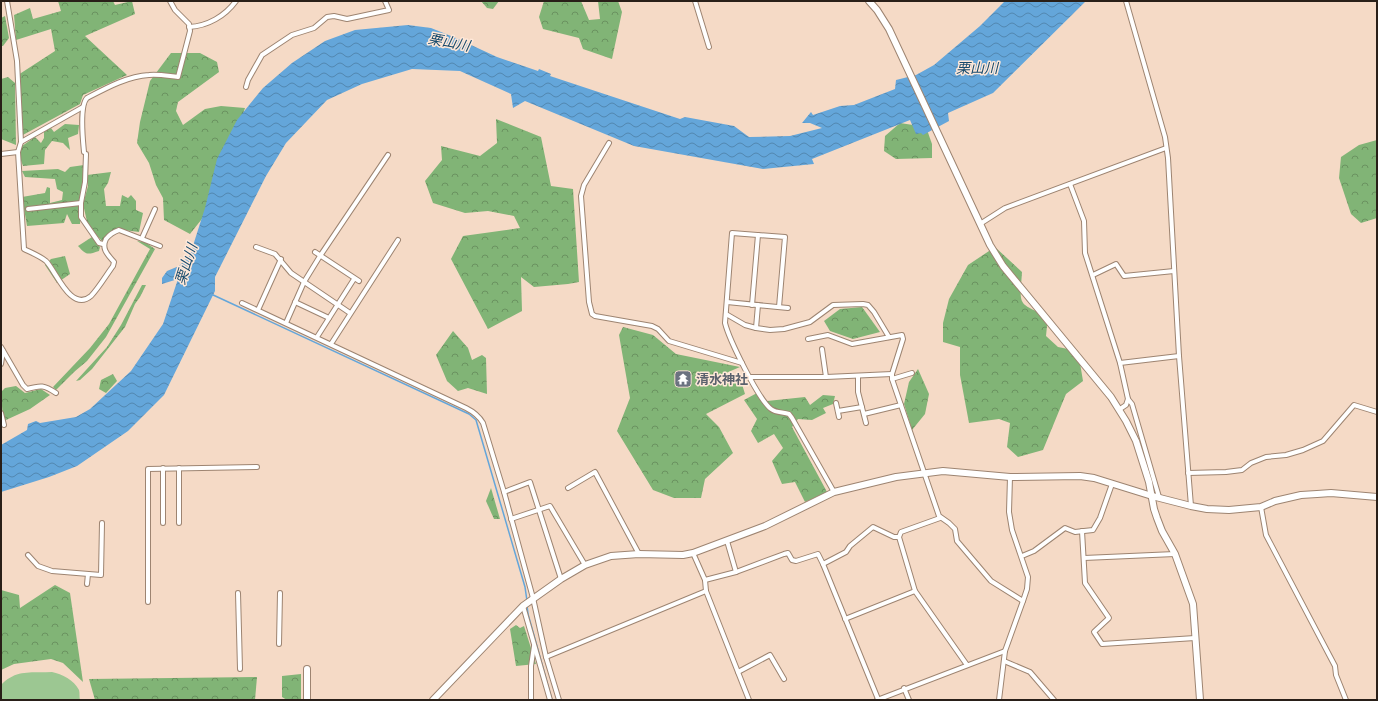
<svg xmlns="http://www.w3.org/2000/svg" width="1378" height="701" font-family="'Space Grotesk','Noto Sans JP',sans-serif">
	<defs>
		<pattern id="forest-crowns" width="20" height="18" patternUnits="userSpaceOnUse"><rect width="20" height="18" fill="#81b476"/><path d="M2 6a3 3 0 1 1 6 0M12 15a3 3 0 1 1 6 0" fill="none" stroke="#6a9260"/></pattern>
		<pattern id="water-waves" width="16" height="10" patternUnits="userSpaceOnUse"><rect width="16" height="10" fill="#64a6da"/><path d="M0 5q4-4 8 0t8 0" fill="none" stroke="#5287b0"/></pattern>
	</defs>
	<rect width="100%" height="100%" fill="#f5dac6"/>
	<!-- forest -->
	<g fill="url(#forest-crowns)">
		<polygon points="58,1 113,1 115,5 132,1 135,14 85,36 127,75 83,95 80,104 21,136 18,75 55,51 51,29 16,40 14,15 30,8 33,19 61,11"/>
		<polygon points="481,1 499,1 493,9 487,8"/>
		<polygon points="544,1 581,1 589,20 600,19 598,1 618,1 622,12 612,59 583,49 579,38 543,29 539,17"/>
		<polygon points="5,16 9,38 3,46 1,46 1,18"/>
		<polygon points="171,53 200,53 217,62 219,72 178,102 176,111 183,125 205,109 221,106 245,108 209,210 190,234 164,220 163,198 156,185 149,163 137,143 140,122 150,81"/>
		<polygon points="8,77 15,83 16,145 1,139 1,79"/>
		<polygon points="496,119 541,137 551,186 573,189 579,282 568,284 534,287 521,277 522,311 488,329 451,259 463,236 520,228 514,216 488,211 465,213 433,203 425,181 442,160 441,146 480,156 497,143"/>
		<polygon points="900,123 926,127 932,144 932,158 896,159 884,151 885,136"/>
		<polygon points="65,124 79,125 78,134 68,138 70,150 63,143 52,141 45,150 44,164 23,166 19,155 22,146 35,137 41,143 44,138 44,131 51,128 54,132"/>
		<polygon points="1377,140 1377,218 1361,223 1351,214 1339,178 1341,157 1359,145"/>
		<polygon points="84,165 80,224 72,224 67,214 64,223 27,226 22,197 45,193 47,187 50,188 50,203 62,200 63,192 57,189 55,179 25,177 22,171 58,169 65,172 70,167"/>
		<polygon points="111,172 108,183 104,189 106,206 120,206 122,195 128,198 131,195 136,201 136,210 143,213 139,232 115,229 102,241 88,226 83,204 88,186 87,175"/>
		<path d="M92,237l8,10 -1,4c-12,4 -13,4 -21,-5z"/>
		<polygon points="137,241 145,242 155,249 106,337 87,361 74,372 56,390 53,387 90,348 109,324 150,249"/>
		<path d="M995,247l27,25c-2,33 -6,31 26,44l-2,20 12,11 20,4 5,30 -17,13 -23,56 -25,7 -11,-10 3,-24 -11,-4 -30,4 -9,-48v-28l-17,-5v-19l6,-24 19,-34z"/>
		<polygon points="65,256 70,274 57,283 45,265 51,259"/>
		<polygon points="142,285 146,285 140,297 135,304 125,327 92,369 80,380 76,381 107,347 121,325"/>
		<polygon points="862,307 880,332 853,339 830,331 824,321 840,309"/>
		<polygon points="623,327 653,335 676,354 740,367 712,379 741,381 745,394 706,414 719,427 733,453 705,479 701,498 674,498 653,490 617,431 630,398 619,335"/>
		<polygon points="453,331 468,348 472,360 482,355 486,358 487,394 468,388 458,391 447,381 436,355"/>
		<polygon points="918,369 929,394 925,414 912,430 904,404 909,382"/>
		<polygon points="113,374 117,381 106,393 99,389 101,380"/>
		<polygon points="16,386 25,393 41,389 50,395 30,409 6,420 3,420 1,392 5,388"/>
		<polygon points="757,393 767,401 805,397 810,405 823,395 835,396 833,404 823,408 826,413 812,420 798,419 792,427 827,492 805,502 795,482 782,484 772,461 783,448 774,434 758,443 751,431 757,419 744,400"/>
		<polygon points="491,488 500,519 494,519 486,501"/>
		<polygon points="55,585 70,593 83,682 63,663 51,659 14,664 1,670 1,590 19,595 20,608"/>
		<polygon points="516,625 520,628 524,626 536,664 516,666 510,629"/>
		<polygon points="301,674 301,700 287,700 282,697 282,676"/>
		<polygon points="257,677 255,700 95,700 89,679"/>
	</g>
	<!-- pitch -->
	<path fill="#9cc792" d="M52,672c10,2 22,8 27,18 1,3 0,7 1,10h-79v-15c15,-16 30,-12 51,-13z"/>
	<!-- water -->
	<polygon fill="url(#water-waves)" points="1005,1 1086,1 993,93 948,113 949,121 923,135 921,133 916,134 910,120 812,159 814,164 763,169 634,146 525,101 513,108 511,94 460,71 412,69 362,84 327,100 286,143 266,176 215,277 215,291 164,395 128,431 77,466 49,477 1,492 1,445 27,430 28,424 36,421 40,423 76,417 90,409 131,371 163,324 178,279 162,284 162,278 167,271 179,266 190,255 205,208 217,159 237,120 263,88 292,63 325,41 355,30 408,25 431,28 456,38 497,57 538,71 539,69 551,74 550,76 680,119 685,117 734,126 749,137 790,136 822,128 810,123 802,123 811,112 813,115 840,106 854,105 895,89 896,80 916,75 934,65 980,26"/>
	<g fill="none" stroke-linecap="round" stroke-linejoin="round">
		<!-- stream -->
		<g stroke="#64a6da" stroke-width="1.5">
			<polyline points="211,294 469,414 476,420 525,587 527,601"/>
			<polyline points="527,605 528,614 552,700"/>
		</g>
		<defs>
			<g id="street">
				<path d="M7,1l10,60 4,81 -3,10 6,97c6,3 16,7 22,12 10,10 25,52 45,35 7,-7 16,-22 22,-30l1,-4c-6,-7 -13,-13 -8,-23 4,-5 7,-7 13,-9l41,16"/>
				<polyline points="695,1 709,47"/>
				<polyline points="1126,1 1165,137 1168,158 1179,356 1191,506"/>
				<path d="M189,27c19,-1 36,-11 47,-26"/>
				<polyline points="246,87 248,80 262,55 292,35 314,28 327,17 334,16 347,19 389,10 385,1"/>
				<polyline points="21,142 83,107"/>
				<polyline points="609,143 584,185 581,196 589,302 592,314 595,316 652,326 658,329 669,341 742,363"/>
				<path d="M84,152c-1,-11 -5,-46 3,-54 19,-10 41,-22 62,-23 10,-1 19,1 29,2l12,-46 -1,-7 -14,-14 -5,-9"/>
				<polyline points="1,154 18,152"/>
				<polyline points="86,154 85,182 81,203 81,217 99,243 103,244"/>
				<polyline points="1070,184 1084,221 1085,253 1120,363 1128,399 1132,404 1159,497"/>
				<polyline points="28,209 81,203"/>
				<polyline points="980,224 1005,208 1166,148"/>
				<polyline points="142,238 155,209"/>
				<polyline points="256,247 275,254 291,273 350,313"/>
				<polyline points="315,252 359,281"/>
				<polyline points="1093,275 1116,264 1124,276 1174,271"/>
				<polyline points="295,302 329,318"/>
				<polyline points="727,302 788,308"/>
				<path d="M242,303l224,105c8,4 13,8 17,15l21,69 29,106 13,59 13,43"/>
				<polyline points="752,305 758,235"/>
				<path d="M779,307l6,-70 -53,-4 -7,90c4,16 33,76 46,86 5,4 12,3 18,5l3,4 42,74"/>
				<polyline points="258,310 281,259"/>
				<polyline points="726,314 745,325 756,328 770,330 784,329 810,322 833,305 863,304 868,305 874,312 889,337"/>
				<polyline points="286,323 304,282 320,256 388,155"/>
				<polyline points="756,328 758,305"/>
				<polyline points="317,337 354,279"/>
				<polyline points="808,339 828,335 852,344 902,335 903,339 892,374 892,379 939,516 949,523 955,529 957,541 991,581 1023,601"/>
				<polyline points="331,344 398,240"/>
				<path d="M1,347l22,38 4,4c14,-4 17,-4 29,4"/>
				<polyline points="822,349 826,377"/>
				<polyline points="1120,363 1179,356"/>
				<polyline points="1,364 3,351"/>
				<polyline points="858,376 858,392 866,423"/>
				<polyline points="750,377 826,377 892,374"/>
				<polyline points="892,379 912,373"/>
				<polyline points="836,403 839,417"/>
				<polyline points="1120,409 1126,405 1128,399"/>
				<polyline points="838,411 862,407"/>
				<polyline points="1,413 4,425"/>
				<polyline points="864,414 901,405"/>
				<polyline points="163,468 163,523"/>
				<polyline points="1188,473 1226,472 1242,470 1251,463 1266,457 1286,455 1303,450 1323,441 1354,405 1377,412"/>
				<polyline points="568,488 595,472 639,554"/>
				<polyline points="504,492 530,482 561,579"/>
				<polyline points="1261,507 1266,535 1335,666 1336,675 1346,700"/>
				<polyline points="511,519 550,506 585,565"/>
				<polyline points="179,523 179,468"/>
				<polyline points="1082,531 1085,583 1109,618 1094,632 1102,644 1195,638"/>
				<polyline points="727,541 736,572"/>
				<polyline points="693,553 705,580 706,591 749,700"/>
				<polyline points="28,555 38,566 52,571 101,575 102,523"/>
				<polyline points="1022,556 1034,551 1065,528 1075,532 1093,530 1100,518 1112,484"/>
				<polyline points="1084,558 1175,554"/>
				<polyline points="823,564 846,552 850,546 873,527 894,537 899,537"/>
				<polyline points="705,580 736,572 784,554 788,553 792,560 796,561 818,554 823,564 878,699"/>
				<polyline points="87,584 88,574"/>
				<polyline points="915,591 967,665"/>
				<polyline points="238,593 240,669"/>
				<polyline points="148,602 148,469 257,467"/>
				<polyline points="523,606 550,700"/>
				<polyline points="845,619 915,591 899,537 901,532 940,518"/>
				<polyline points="279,644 280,593"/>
				<polyline points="546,657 706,591"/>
				<polyline points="1004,661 1030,672 1054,700"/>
				<polyline points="738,672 770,655 784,679"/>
				<polyline points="904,688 909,700"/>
				<polyline points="531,700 531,666 534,646"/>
				<polyline points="877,700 1005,651"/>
				<polyline points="999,700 1005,651 1023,601 1027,589 1028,577 1012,530 1009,512 1010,477"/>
			</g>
			<g id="secondary">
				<polyline points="869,1 877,10 889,29 990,245 1003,266 1111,397 1126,421 1136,441 1149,482 1154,509 1157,518 1162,531 1175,554 1193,604 1200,700"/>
				<polyline points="307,669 307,700"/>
				<polyline points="433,700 523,606 561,579 585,565 611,556 639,554 683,555 693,553 765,526 834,492 896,477 943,471 1010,477 1080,476 1094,478 1152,496 1191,506 1207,509 1229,510 1261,507 1275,501 1301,495 1317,494 1331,493 1377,497"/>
			</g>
		</defs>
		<!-- street casing -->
		<use href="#street" stroke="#9d8471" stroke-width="6"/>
		<!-- secondary casing -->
		<use href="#secondary" stroke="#9d8471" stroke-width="8"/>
		<!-- street -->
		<use href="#street" stroke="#fff" stroke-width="4"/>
		<!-- secondary -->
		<use href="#secondary" stroke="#fff" stroke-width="6"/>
	</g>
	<!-- icons -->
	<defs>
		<symbol id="temple-square" viewBox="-11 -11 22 22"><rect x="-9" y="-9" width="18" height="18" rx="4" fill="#6b7280" stroke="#ffe8d8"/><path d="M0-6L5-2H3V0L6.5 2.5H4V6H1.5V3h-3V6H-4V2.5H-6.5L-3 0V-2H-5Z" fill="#fff"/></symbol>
	</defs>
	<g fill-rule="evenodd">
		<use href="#temple-square" x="673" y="369" width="20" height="20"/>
	</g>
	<g text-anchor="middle" stroke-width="3" stroke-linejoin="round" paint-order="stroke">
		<!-- worship labels -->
		<g font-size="13" font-weight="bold" fill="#5b616d" stroke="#ffe8d8" text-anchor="start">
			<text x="696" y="384">清水神社</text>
		</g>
		<!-- water labels -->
		<g font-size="14" font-style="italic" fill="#174a6d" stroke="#ffe8d8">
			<text transform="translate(449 42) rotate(11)" y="5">栗山川</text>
			<text x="977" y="73">栗山川</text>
			<text transform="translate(186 264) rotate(-72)" y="5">栗山川</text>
		</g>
	</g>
	<!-- border -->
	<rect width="1378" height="701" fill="none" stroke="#291f18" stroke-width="4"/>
</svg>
